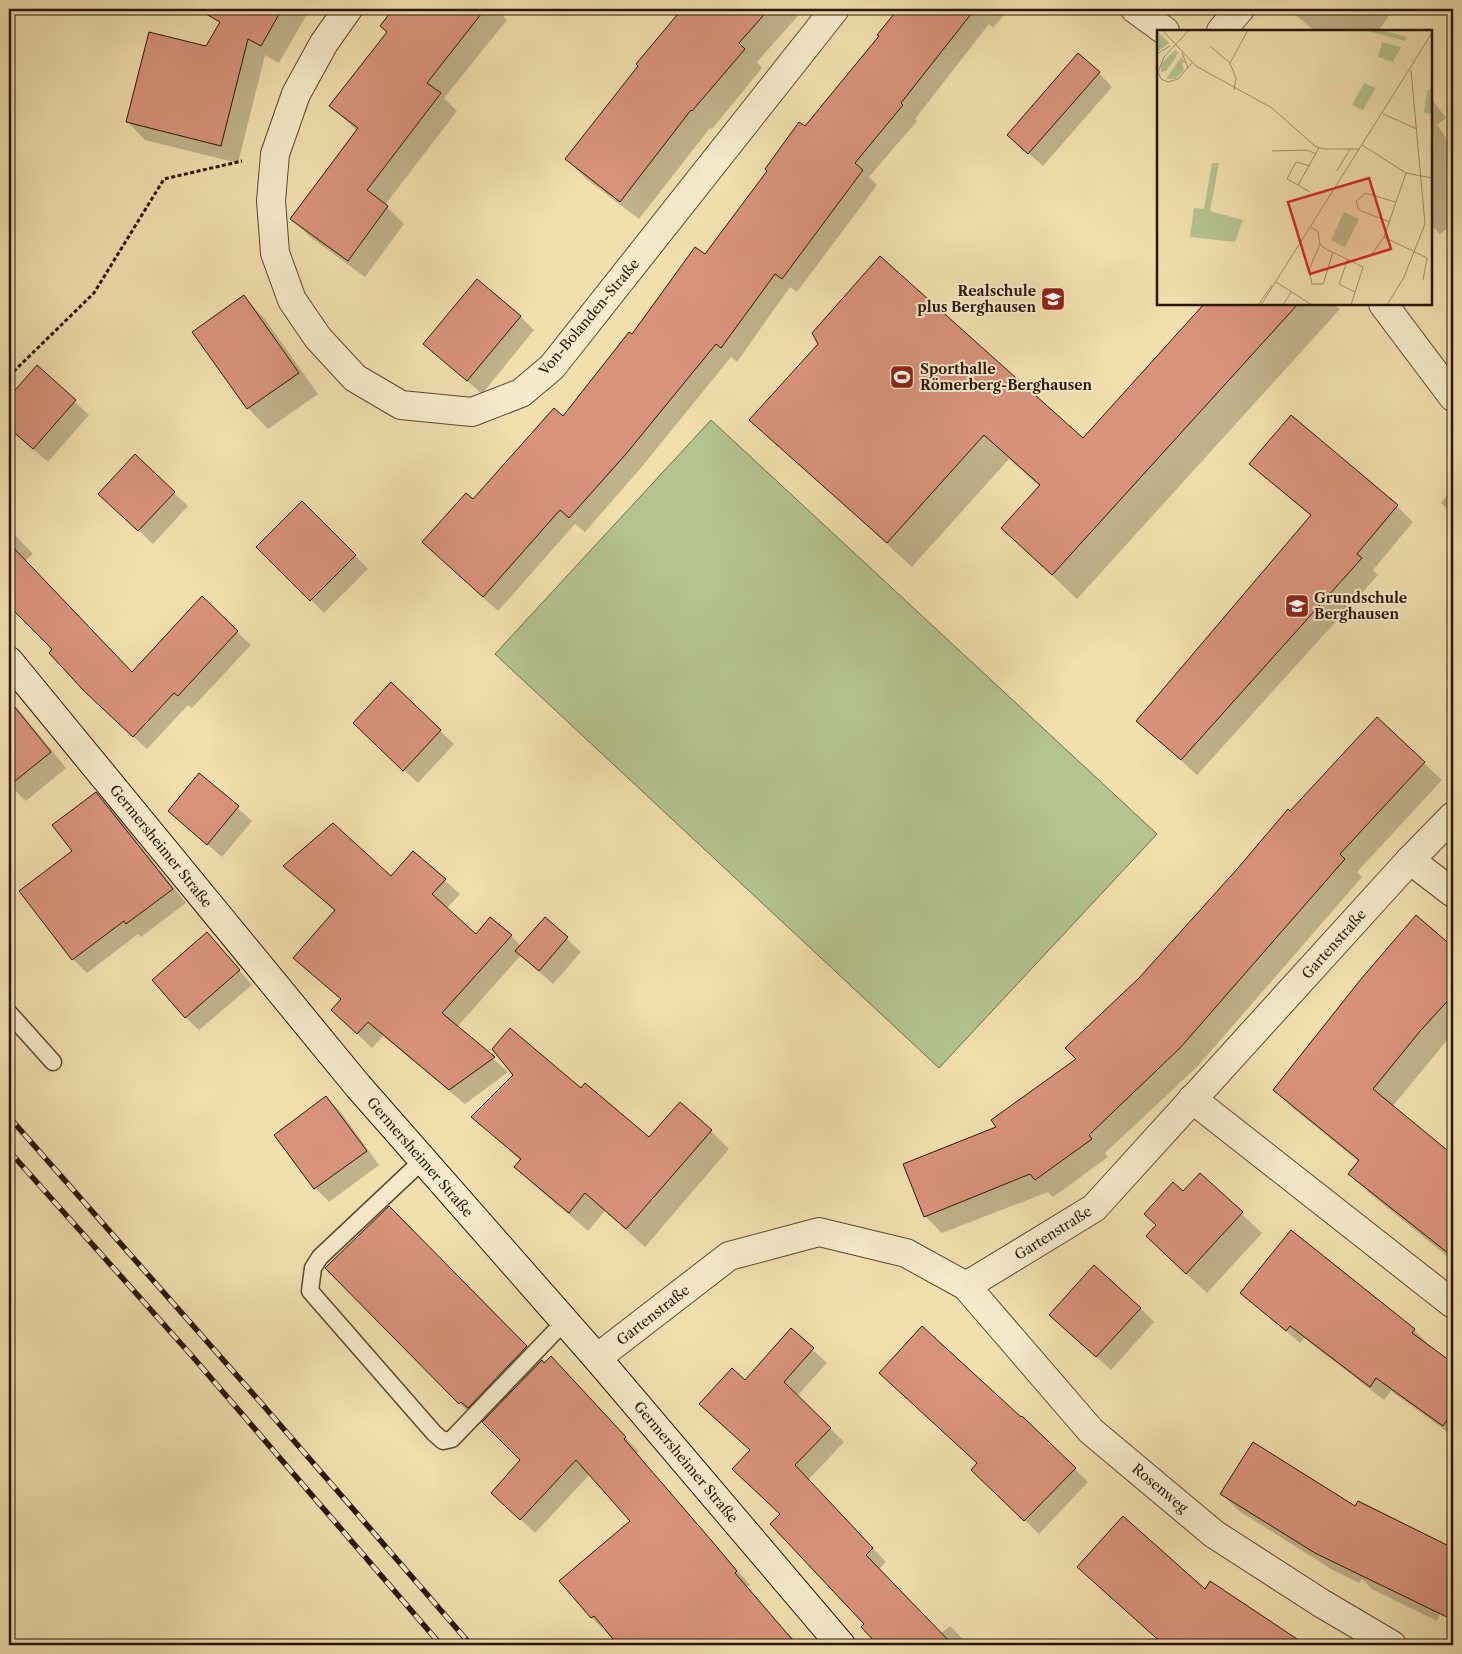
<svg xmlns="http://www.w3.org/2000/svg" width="1462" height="1654" font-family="'Libre Caslon Text',serif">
	<rect width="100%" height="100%" fill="#f1dfae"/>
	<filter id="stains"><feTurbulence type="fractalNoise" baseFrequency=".004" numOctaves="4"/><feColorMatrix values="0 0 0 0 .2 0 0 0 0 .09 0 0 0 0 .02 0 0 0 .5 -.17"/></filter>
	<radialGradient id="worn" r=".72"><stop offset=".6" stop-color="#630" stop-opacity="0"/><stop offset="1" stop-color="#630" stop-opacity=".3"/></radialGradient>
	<!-- green -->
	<polygon fill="#b4c38f" stroke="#6f6c4c" points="711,420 1157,834 939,1068 495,654"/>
	<!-- shadow -->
	<g fill="#0003">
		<polygon points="229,9 310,9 279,63 265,55 238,163 145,140 128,122 207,48"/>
		<polygon points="395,9 507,9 503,16 507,20 444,98 457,111 385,205 404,224 365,277 309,236 292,219 357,131 331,106 388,33 381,26"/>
		<polygon points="683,9 804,9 757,62 762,68 712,129 710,128 639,219 585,178 567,159 640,66 638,64"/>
		<polygon points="899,9 1009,9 993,28 989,24 915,119 917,121 869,177 877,185 797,292 790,287 737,362 731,357 640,469 585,532 575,524 498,611 423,542 473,501 563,418 705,256 880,36 879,35"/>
		<polygon points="1289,9 1382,9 1389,16 1378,31 1314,31"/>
		<polygon points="1099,73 1112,87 1043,166 1023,148"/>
		<polygon points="1431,98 1446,118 1437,125 1453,147 1453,224 1440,234 1431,225"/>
		<polygon points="244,297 264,318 318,394 268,429 248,408"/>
		<polygon points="1206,304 1334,304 1340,309 1077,599 1002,528 1040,487 1009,459 912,567 751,420 1083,440"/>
		<polygon points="520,316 534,330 482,394 425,344"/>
		<polygon points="37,367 89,415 48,462 9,428 9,399"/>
		<polygon points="1251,464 1397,506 1413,522 1373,570 1378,575 1197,775 1138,721 1312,517"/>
		<polygon points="1453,488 1453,514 1441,503"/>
		<polygon points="174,493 188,506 153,544 114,507"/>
		<polygon points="302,502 368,569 324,613 258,547"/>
		<polygon points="9,529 33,554 25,561 132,673 202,598 251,645 192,708 188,705 147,749 98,704 54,649 9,604"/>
		<polygon points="391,684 454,744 418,783 368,737"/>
		<polygon points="9,698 66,768 26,801 9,784"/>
		<polygon points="1377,719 1442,780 1357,872 1362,877 1198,1066 1105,1153 1108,1157 1053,1197 1048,1192 942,1233 925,1216 998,1127 1077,1059 1140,979"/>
		<polygon points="200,774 252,821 222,857 169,811"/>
		<polygon points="96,793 110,807 186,903 141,937 138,934 87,973 73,959 73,852"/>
		<polygon points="413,852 460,894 446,909 476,935 511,936 521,946 545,919 581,952 553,984 521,955 457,1027 508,1072 465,1104 383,1036 372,1048 332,1010 341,1000 295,957 335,911 285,866 391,878"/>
		<polygon points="1416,917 1453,949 1453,1033 1392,1107 1453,1157 1453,1261 1368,1192 1350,1174 1359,1162 1293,1108 1275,1090"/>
		<polygon points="220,948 252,985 199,1030 185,1017"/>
		<polygon points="515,1075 581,1089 649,1139 711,1131 729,1149 645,1247 605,1211 588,1231 534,1185 516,1167 521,1161 473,1117"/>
		<polygon points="326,1098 340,1111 379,1165 329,1202 315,1188"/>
		<polygon points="1200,1175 1262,1233 1207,1293 1168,1257 1183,1193"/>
		<polygon points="389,1208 544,1364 564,1371 639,1452 636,1454 750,1585 747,1587 784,1630 801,1645 619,1645 592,1618 561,1581 632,1521 590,1474 535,1533 506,1506 522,1460 483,1421 480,1424 326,1268"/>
		<polygon points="1241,1293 1414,1330 1427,1343 1426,1345 1453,1364 1453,1436 1391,1391 1384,1400 1304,1338 1300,1343"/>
		<polygon points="1140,1308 1154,1322 1111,1370 1064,1329"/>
		<polygon points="791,1330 827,1363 797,1396 844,1442 808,1480 886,1562 879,1569 940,1634 950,1626 969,1645 878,1645 863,1627 866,1624 781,1514 751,1450 745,1382"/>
		<polygon points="1022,1417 1088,1482 1039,1534 986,1483"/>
		<polygon points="1222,1494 1356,1507 1440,1543 1453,1556 1453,1578 1437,1621 1372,1589 1362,1579 1359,1583 1333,1570 1239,1511"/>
		<polygon points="1079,1567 1205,1591 1293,1638 1300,1645 1164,1645"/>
	</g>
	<!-- building -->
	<g fill="#d8937c" stroke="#2a1609">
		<polygon points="197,9 282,9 261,46 248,39 221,146 126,122 149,32 206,46 220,22"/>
		<polygon points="393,9 485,9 427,83 441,93 367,190 388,206 348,261 290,219 358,128 329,106 387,32 380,26"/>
		<polygon points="682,9 769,9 739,43 745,49 692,111 691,110 620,202 565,159 638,66 636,64"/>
		<polygon points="898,9 975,9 901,103 903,105 855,163 863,170 782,279 775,274 721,348 716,344 626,454 569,518 560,510 483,597 422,542 466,493 473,499 554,408 563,416 629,332 632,334 695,247 705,254 767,171 765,169 799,122 805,126 879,36 877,35"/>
		<polygon points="1078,53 1100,72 1028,154 1007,135"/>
		<polygon points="880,256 1083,438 1204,304 1298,304 1052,575 1001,528 1040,485 984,435 887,543 749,420 818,344 812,333"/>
		<polygon points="477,279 521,316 467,381 423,344"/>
		<polygon points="244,295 299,373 247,409 192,332"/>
		<polygon points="37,365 76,400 33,449 9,428 9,397"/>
		<polygon points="1291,415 1398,505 1357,554 1362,558 1181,760 1136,721 1311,515 1249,464"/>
		<polygon points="135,454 175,492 138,531 98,494"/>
		<polygon points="302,501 356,555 310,601 256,547"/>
		<polygon points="9,543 132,672 202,596 238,631 178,696 174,693 133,737 84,691 49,653 52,649 9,606"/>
		<polygon points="391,682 441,730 403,771 353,723"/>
		<polygon points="9,700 51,752 9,786"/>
		<polygon points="1377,717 1425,762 1340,854 1345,859 1180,1048 1089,1135 1092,1139 1035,1180 1030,1174 924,1217 903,1164 996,1127 991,1120 1076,1059 1065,1048 1139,978 1238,868 1288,809 1290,811"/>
		<polygon points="199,773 239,806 207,845 168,811"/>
		<polygon points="96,792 173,889 126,924 124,921 72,960 19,891 72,851 52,825"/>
		<polygon points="333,823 391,876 413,851 446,879 432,894 476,934 490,917 512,935 442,1013 495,1057 449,1090 368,1022 357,1034 331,1010 341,999 293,958 335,910 283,866"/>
		<polygon points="1416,915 1453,947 1453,995 1421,1030 1373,1089 1453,1155 1453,1257 1348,1174 1359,1160 1273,1090 1361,979"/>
		<polygon points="545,917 568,937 539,971 515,951"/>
		<polygon points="207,932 240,970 185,1018 152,980"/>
		<polygon points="510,1028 581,1088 585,1083 649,1137 680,1102 712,1130 626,1229 585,1193 569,1213 514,1167 521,1159 471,1117 513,1075 492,1049"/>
		<polygon points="326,1096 367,1151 314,1189 274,1135"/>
		<polygon points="1200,1173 1243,1212 1186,1274 1146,1236 1156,1225 1144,1214 1173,1182 1183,1191"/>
		<polygon points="389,1206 527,1346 468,1408 461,1402 459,1404 325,1268"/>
		<polygon points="1291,1230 1415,1329 1412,1333 1453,1363 1453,1411 1443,1426 1376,1378 1370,1387 1290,1326 1286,1331 1240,1293"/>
		<polygon points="1094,1265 1141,1308 1096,1357 1049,1315"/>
		<polygon points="922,1326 1021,1417 1022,1416 1076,1468 1024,1521 971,1470 977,1463 879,1373"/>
		<polygon points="791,1328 814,1348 784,1382 831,1428 795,1465 873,1548 866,1555 953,1645 878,1645 861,1627 864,1624 770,1524 780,1514 732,1469 750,1450 699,1404 732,1368 745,1380"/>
		<polygon points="551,1356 626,1437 624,1439 711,1540 737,1571 735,1573 797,1645 618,1645 594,1616 591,1618 559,1581 630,1521 576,1460 520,1520 491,1493 520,1460 482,1422 542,1360 544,1363"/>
		<polygon points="1253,1442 1355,1506 1358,1501 1453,1548 1453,1620 1315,1553 1220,1494"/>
		<polygon points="1123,1516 1205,1589 1210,1581 1306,1645 1164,1645 1077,1567"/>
	</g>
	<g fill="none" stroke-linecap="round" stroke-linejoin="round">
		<defs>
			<g id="lane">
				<polyline points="9,1013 53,1062"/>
				<polyline points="423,1160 320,1257 313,1268 310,1291 434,1433 443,1441 452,1439 565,1321"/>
			</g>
			<g id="street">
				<polyline points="348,9 324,43 296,94 275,154 271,201 275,253 292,300 318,338 355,378 401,405 472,412 521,393 552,367 835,9"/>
				<polyline points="1135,9 1165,31"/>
				<polyline points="1221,31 1240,9"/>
				<polyline points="1383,304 1453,397"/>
				<polyline points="1410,860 1453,893"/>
				<polyline points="1192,1099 1453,1304"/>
				<polyline points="966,1286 1091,1431 1214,1534 1321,1603 1392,1645"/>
				<polyline points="597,1358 729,1256 819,1232 906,1253 966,1286 1094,1208 1410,860 1453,816"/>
			</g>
			<polyline id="secondary" points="9,661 358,1086 597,1358 841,1645"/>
		</defs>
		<!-- lane casing -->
		<use href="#lane" stroke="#5c4832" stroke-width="19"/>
		<!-- street casing -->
		<use href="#street" stroke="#5c4832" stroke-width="30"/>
		<!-- secondary casing -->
		<use href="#secondary" stroke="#2a1609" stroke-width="30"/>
		<!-- path -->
		<polyline stroke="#2a1609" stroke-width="3" stroke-dasharray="4 2.5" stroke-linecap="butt" points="9,376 94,293 164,179 242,161"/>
		<!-- lane -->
		<use href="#lane" stroke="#f6eaca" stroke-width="16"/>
		<!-- street -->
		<use href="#street" stroke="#f6eaca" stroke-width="28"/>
		<!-- secondary -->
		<use href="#secondary" stroke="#f6eaca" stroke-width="28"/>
		<defs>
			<g id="rail">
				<polyline points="9,1117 262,1404 471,1645"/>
				<polyline points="9,1151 192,1356 441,1645"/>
			</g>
		</defs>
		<!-- rail casing -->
		<use href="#rail" stroke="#2a1609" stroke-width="5.5"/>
		<!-- rail -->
		<use href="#rail" stroke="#f6eaca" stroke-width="4" stroke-dasharray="11" stroke-linecap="butt"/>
	</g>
	<!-- icons -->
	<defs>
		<symbol id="school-square" viewBox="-11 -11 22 22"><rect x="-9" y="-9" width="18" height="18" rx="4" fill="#8f2418" stroke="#f6eaca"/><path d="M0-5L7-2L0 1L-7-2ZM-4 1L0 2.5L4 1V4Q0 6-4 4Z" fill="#fff"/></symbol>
		<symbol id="stadium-square" viewBox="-11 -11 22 22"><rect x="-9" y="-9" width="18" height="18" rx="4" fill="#8f2418" stroke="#f6eaca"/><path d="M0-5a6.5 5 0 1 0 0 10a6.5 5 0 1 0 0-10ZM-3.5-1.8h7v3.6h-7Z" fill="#fff"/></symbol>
	</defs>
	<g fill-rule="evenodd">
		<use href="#school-square" x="1039" y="285" width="28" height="28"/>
		<use href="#stadium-square" x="888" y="363" width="28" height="28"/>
		<use href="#school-square" x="1283" y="592" width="28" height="28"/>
	</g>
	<g text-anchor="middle" stroke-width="4" stroke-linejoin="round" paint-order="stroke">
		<!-- poi labels -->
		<g font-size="14" font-weight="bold" fill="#2a1609" stroke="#f6eaca" text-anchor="start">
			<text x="1036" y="296" text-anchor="end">Realschule<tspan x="1036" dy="16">plus Berghausen</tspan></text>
			<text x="920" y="374">Sporthalle<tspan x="920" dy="16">Römerberg-Berghausen</tspan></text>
			<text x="1314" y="603">Grundschule<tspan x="1314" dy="16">Berghausen</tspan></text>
		</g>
		<!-- street labels -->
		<g font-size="14" fill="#2a1609" stroke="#f6eaca">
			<text transform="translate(589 317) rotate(-50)" y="5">Von-Bolanden-Straße</text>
			<text transform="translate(161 846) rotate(51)" y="5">Germersheimer Straße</text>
			<text transform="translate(1334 944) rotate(-48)" y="5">Gartenstraße</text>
			<text transform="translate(420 1157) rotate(49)" y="5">Germersheimer Straße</text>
			<text transform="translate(1053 1233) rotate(-32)" y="5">Gartenstraße</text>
			<text transform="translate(653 1315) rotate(-38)" y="5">Gartenstraße</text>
			<text transform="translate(686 1462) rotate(50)" y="5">Germersheimer Straße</text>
			<text transform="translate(1160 1488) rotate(40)" y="5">Rosenweg</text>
		</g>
	</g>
	<!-- overview -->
	<g transform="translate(1157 30)">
		<rect width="275" height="275" fill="#f1dfae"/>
		<path d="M224,0l26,7 -2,4 -37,-10zM0,1l12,12 -12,9zM225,12l19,5 -8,15 -15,-5zM18,20l3,2 -2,5 -10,14 -5,1v-8zM24,27l4,5 -3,1 2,7 -9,9h-9zM207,53l12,5 -13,22 -11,-5zM275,58v26l-8,-1 3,-22zM55,133h7l-9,48 33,9 -8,22 -45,-5 4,-29 10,1zM187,182l15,7 -14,28 -14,-7z" fill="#b4c38f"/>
		<path fill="none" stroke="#a18f6c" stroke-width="1" d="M5,0l34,36 76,42 43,38 8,3h37M53,16l20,17M25,23l6,15M0,24l13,-8M7,27l-6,15 3,7 7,3 10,-3 14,-16M6,28l26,-28M77,60l2,-12 -6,-15 18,-33M226,84l34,15M205,115l44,28 26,5M115,121l35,-1 9,4M180,141l13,-22M249,143l-22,64 43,21 -4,22M141,155l-11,-6 9,-17 14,4M153,162l-12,-7 21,-37M233,192l-31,-12 -3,-9 10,-8 29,9M154,197l7,5 2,12 6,5 37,18 -12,38M163,214l-11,26 3,14h11l10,-32M213,227l14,-20M191,229l-9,25 16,8M119,252l36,23M101,275l14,-20M104,275l171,-272M126,275l8,-13M230,275l17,-28 21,-53 -14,-154"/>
		<path fill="#d62828" fill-opacity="0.15" stroke="#d62828" stroke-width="2.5" d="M212,148l22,71 -81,25 -22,-72z"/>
		<rect width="275" height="275" fill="none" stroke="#2a1609" stroke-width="2.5"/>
	</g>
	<!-- margin -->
	<rect width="1462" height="1654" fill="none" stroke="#f1dfae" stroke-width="30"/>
	<rect x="10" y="10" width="1442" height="1634" fill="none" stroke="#2a1609" stroke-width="2.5"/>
	<rect x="15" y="15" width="1432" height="1624" fill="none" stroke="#2a1609"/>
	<rect width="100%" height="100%" filter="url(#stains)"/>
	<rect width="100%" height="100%" fill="url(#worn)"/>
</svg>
